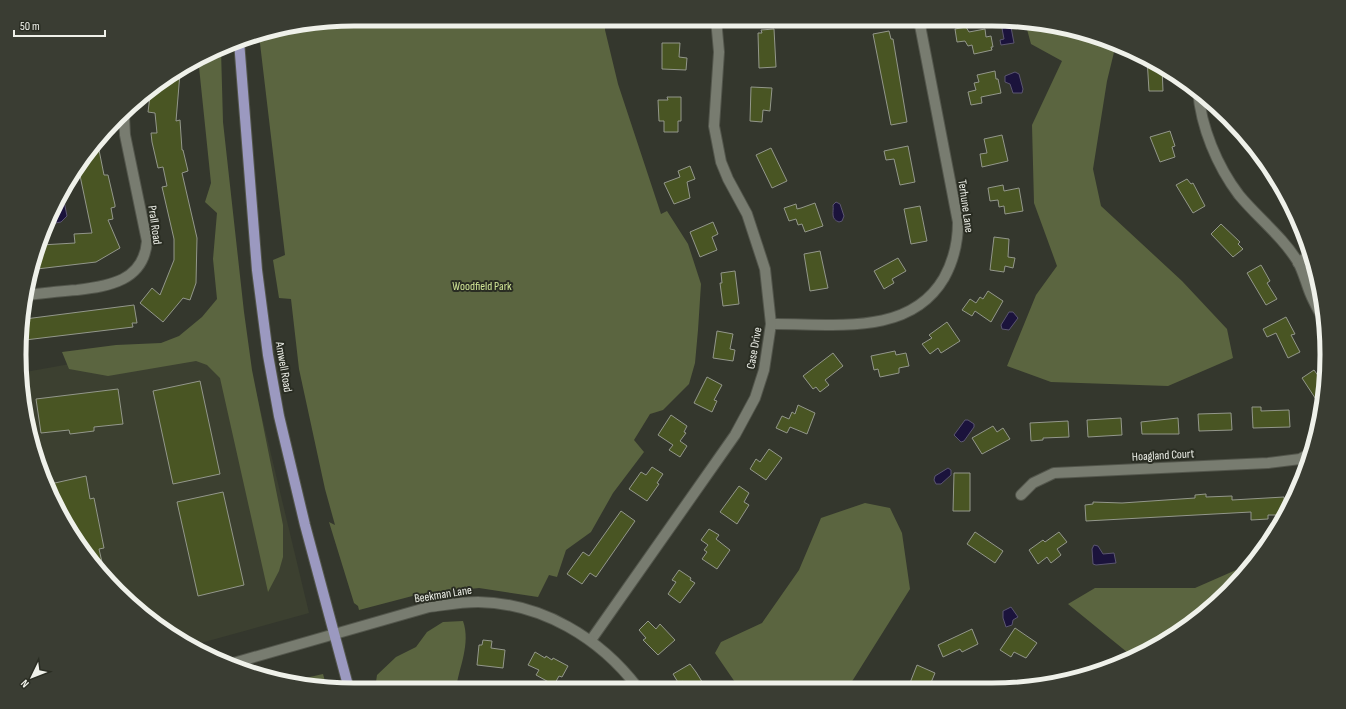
<svg xmlns="http://www.w3.org/2000/svg" width="1346" height="709" font-family="'Sofia Sans Condensed',sans-serif">
	<rect width="100%" height="100%" fill="#34372d"/>
	<!-- built -->
	<polygon fill="#3c4030" points="242,333 309,613 190,646 150,621 102,576 45,483 20,373"/>
	<!-- green -->
	<g fill="#5b6540">
		<polygon points="355,19 605,19 605,30 618,84 661,214 667,211 688,244 701,284 698,330 695,363 689,384 663,410 650,414 634,440 644,452 613,493 591,532 566,550 557,577 549,575 538,597 479,588 420,594 359,610 358,606 354,603 329,522 335,525 325,489 299,369 291,299 279,298 273,260 285,255 259,35"/>
		<polygon points="1025,22 1079,30 1116,44 1107,81 1093,169 1101,206 1182,281 1227,329 1233,358 1168,386 1051,382 1007,366 1036,295 1057,266 1034,203 1032,125 1062,61 1031,44"/>
		<polygon points="221,50 223,122 244,312 252,370 283,525 283,557 279,571 268,592 220,378 207,365 196,361 108,376 69,369 62,352 116,345 161,343 179,336 202,317 217,299 213,259 217,213 205,202 211,183 199,67 196,64"/>
		<polygon points="865,503 890,508 902,533 910,589 851,683 805,684 793,688 739,688 715,653 721,642 762,623 799,570 821,518"/>
		<polygon points="1252,563 1244,576 1196,621 1133,657 1068,604 1095,588 1195,588"/>
		<path d="M463,621c8,23 -4,46 -7,68h-81l2,-14 19,-18 20,-10 11,-15 16,-10z"/>
		<polygon points="323,674 327,688 288,682"/>
	</g>
	<!-- water -->
	<g fill="#1b133c" stroke="#5b5670">
		<polygon points="1010,22 1014,43 1001,45 1000,40 1004,39 1001,23"/>
		<polygon points="1015,72 1019,74 1023,89 1022,93 1013,93 1010,84 1005,82 1005,76"/>
		<polygon points="63,196 67,216 61,222 50,224"/>
		<path d="M836,202l4,2 4,12 -2,5 -3,1c-9,-3 -5,-10 -6,-17z"/>
		<polygon points="1009,312 1013,312 1018,318 1009,330 1002,329 1001,325"/>
		<polygon points="965,420 968,420 974,424 974,427 964,441 961,442 954,435"/>
		<polygon points="948,468 951,470 951,475 941,484 936,484 934,480 935,476"/>
		<polygon points="1094,545 1098,546 1103,554 1114,553 1116,563 1096,565 1093,564 1092,549"/>
		<polygon points="1011,607 1018,617 1013,620 1012,625 1006,627 1003,618 1003,611"/>
	</g>
	<!-- building -->
	<g fill="#495523" stroke="#93978b">
		<polygon points="966,27 969,32 985,29 986,37 991,36 993,47 991,47 992,50 974,54 972,45 968,46 965,41 957,42 955,29"/>
		<polygon points="774,29 776,67 759,68 758,33 762,33 761,30"/>
		<polygon points="889,31 891,39 893,39 907,122 891,125 873,34"/>
		<polygon points="662,43 680,43 679,57 687,58 686,70 662,69"/>
		<polygon points="1147,58 1162,67 1163,91 1149,91"/>
		<polygon points="995,71 996,79 998,79 1001,93 981,97 982,103 971,105 968,92 976,90 974,83 979,82 977,75"/>
		<polygon points="180,73 176,121 180,120 182,150 183,150 188,171 182,173 197,238 196,283 190,300 183,298 163,322 140,303 152,288 160,295 174,260 174,239 162,187 167,186 163,167 158,168 152,142 151,133 157,133 155,113 148,112 151,88"/>
		<polygon points="751,87 772,88 770,111 763,110 762,122 750,121"/>
		<polygon points="667,97 681,97 681,121 678,121 678,132 664,132 664,121 659,121 658,100 668,100"/>
		<polygon points="1170,131 1175,146 1172,147 1175,157 1160,162 1150,137"/>
		<polygon points="1002,135 1008,161 982,167 980,154 987,153 984,139"/>
		<polygon points="98,145 104,175 108,175 115,205 115,207 111,208 113,219 108,220 120,248 96,262 37,269 36,256 41,245 75,243 74,234 92,233 78,166"/>
		<polygon points="908,146 915,182 900,185 894,159 886,160 884,151"/>
		<polygon points="771,148 787,181 772,188 756,155"/>
		<polygon points="690,166 695,179 687,182 690,198 674,204 664,183 680,177 678,171"/>
		<polygon points="1187,179 1191,184 1193,183 1205,206 1193,213 1176,185"/>
		<polygon points="1003,185 1004,191 1019,188 1023,211 1005,214 1004,206 999,207 998,200 990,201 988,188"/>
		<polygon points="815,203 823,226 805,232 802,224 798,225 796,219 789,221 784,208 796,204 797,209 801,208"/>
		<polygon points="920,206 927,241 911,244 904,209"/>
		<polygon points="713,222 718,234 712,237 717,250 700,257 690,232"/>
		<polygon points="1221,224 1240,242 1238,244 1243,249 1233,257 1211,234"/>
		<polygon points="994,237 1009,239 1008,257 1015,258 1013,268 1005,266 1004,272 990,270"/>
		<polygon points="820,251 828,288 810,291 804,254"/>
		<polygon points="898,258 906,271 892,279 894,283 884,289 874,271"/>
		<polygon points="1261,265 1270,281 1267,283 1277,299 1266,305 1247,273"/>
		<polygon points="735,271 739,304 723,306 720,283 722,283 721,273"/>
		<polygon points="988,291 1003,301 991,322 975,311 972,316 962,310 970,299 976,303 980,297 983,299"/>
		<polygon points="134,305 137,323 132,323 133,327 25,340 25,319"/>
		<polygon points="1286,317 1295,334 1291,335 1300,352 1288,358 1276,333 1267,337 1263,329"/>
		<polygon points="947,322 960,341 941,353 938,348 930,354 922,344 932,338 929,335"/>
		<polygon points="717,331 733,334 730,349 735,350 733,361 713,358"/>
		<polygon points="895,351 896,355 906,353 909,366 899,368 899,373 880,377 878,369 874,370 871,356"/>
		<polygon points="833,353 843,366 825,380 829,385 820,392 816,387 813,389 803,376"/>
		<polygon points="1314,370 1325,385 1321,407 1302,378"/>
		<polygon points="707,377 722,385 714,400 717,401 712,412 694,403"/>
		<polygon points="200,381 220,474 173,484 153,391"/>
		<polygon points="118,389 123,424 94,427 94,431 70,434 69,430 41,433 36,399"/>
		<polygon points="798,405 815,413 807,434 790,427 787,433 776,428 782,416 789,419 792,412 795,414"/>
		<polygon points="1252,407 1261,407 1261,411 1289,410 1290,427 1253,428"/>
		<polygon points="1231,413 1232,430 1199,431 1198,414"/>
		<polygon points="671,415 687,426 684,432 686,433 680,441 687,446 680,457 669,450 673,445 658,435"/>
		<polygon points="1121,418 1122,435 1088,437 1087,420"/>
		<polygon points="1178,418 1179,434 1142,434 1141,422"/>
		<polygon points="1068,421 1069,437 1043,438 1043,440 1031,441 1030,423"/>
		<polygon points="993,426 997,432 1003,428 1010,439 982,454 972,438"/>
		<polygon points="769,449 782,458 766,480 750,469 756,459 760,462"/>
		<polygon points="652,467 663,474 657,483 659,484 647,501 629,489 641,472 646,475"/>
		<polygon points="954,473 970,473 970,511 953,511"/>
		<polygon points="86,476 90,499 94,498 104,548 99,549 106,580 46,485"/>
		<polygon points="739,486 749,493 744,502 749,505 737,524 720,512"/>
		<polygon points="223,492 244,585 198,596 177,502"/>
		<polygon points="1206,494 1206,497 1232,496 1232,500 1284,497 1285,515 1268,515 1268,519 1251,520 1251,512 1086,521 1085,505 1093,504 1093,502 1122,503 1195,498 1195,495"/>
		<polygon points="621,511 635,521 596,577 590,573 582,584 567,574 583,552 589,556"/>
		<polygon points="709,529 719,535 716,539 730,550 717,569 702,559 707,552 704,550 708,545 701,540"/>
		<polygon points="975,532 1003,551 995,563 967,544"/>
		<polygon points="1059,532 1067,542 1057,549 1061,555 1051,563 1047,557 1038,564 1029,550 1043,540 1045,542"/>
		<polygon points="679,570 691,578 690,580 695,583 680,603 668,594 676,582 672,580"/>
		<polygon points="648,621 656,629 660,624 675,640 658,655 643,640 646,638 639,630"/>
		<polygon points="1015,628 1037,643 1026,658 1014,652 1011,657 1000,650"/>
		<polygon points="972,629 978,644 962,652 960,649 943,657 938,645"/>
		<polygon points="483,640 492,641 491,648 505,650 503,668 477,665 479,645 482,645"/>
		<polygon points="535,652 545,658 546,656 552,660 553,658 568,666 562,677 559,676 554,685 536,675 539,670 528,665"/>
		<polygon points="690,664 696,672 706,688 687,688 683,681 679,684 673,674"/>
		<polygon points="917,665 935,673 930,685 926,683 925,687 908,688"/>
	</g>
	<g fill="none" stroke-linecap="round" stroke-linejoin="round">
		<defs>
			<g id="minor">
				<path d="M1198,91c3,36 19,75 41,104 19,23 43,41 59,67 5,9 8,21 12,31 4,10 10,20 15,30"/>
				<polyline points="1298,263 1311,254"/>
				<path d="M28,295c16,-2 32,-4 49,-5 32,-4 67,-9 70,-49l-22,-106 -1,-19"/>
				<path d="M771,324c59,-1 138,14 173,-46 10,-18 14,-35 14,-56l-39,-202"/>
				<polyline points="1021,495 1033,483 1054,473 1268,463 1300,459 1311,453"/>
				<polyline points="591,640 735,435 755,398 764,370 771,324 765,269 747,214 728,179 721,162 714,126 719,52 716,19"/>
				<path d="M230,664l199,-57c16,-2 32,-5 49,-5 64,1 122,36 160,86"/>
			</g>
			<polyline id="major" points="239,41 257,270 268,355 279,416 305,525 349,689"/>
		</defs>
		<!-- minor casing -->
		<use href="#minor" stroke="#53564c" stroke-width="12"/>
		<!-- major casing -->
		<use href="#major" stroke="#53564c" stroke-width="12"/>
		<!-- minor -->
		<use href="#minor" stroke="#787c70" stroke-width="10"/>
		<!-- major -->
		<use href="#major" stroke="#9b99c0" stroke-width="10"/>
	</g>
	<g text-anchor="middle" stroke-width="4" stroke-linejoin="round" paint-order="stroke">
		<!-- street labels -->
		<g font-size="12" fill="#eff1ea" stroke="#2a2d23">
			<text transform="translate(966 206) rotate(82)" y="4">Terhune Lane</text>
			<text transform="translate(155 225) rotate(82)" y="4">Prall Road</text>
			<text transform="translate(754 348) rotate(-80)" y="4">Case Drive</text>
			<text transform="translate(284 367) rotate(80)" y="4">Amwell Road</text>
			<text transform="translate(1163 455) rotate(-3)" y="4">Hoagland Court</text>
			<text transform="translate(443 594) rotate(-9)" y="4">Beekman Lane</text>
		</g>
		<!-- park labels -->
		<g font-size="12" fill="#d0e596" stroke="#2a2d23">
			<text x="482" y="290">Woodfield Park</text>
		</g>
	</g>
	<!-- crop -->
	<path d="M0 0H1346V709H0ZM354 26H992A328 328 0 0 1 1320 354V355A328 328 0 0 1 992 683H354A328 328 0 0 1 26 355V354A328 328 0 0 1 354 26Z" fill="#3a3d33" fill-rule="evenodd"/>
	<path fill="none" stroke="#eff1ea" stroke-width="5" d="M354 26H992A328 328 0 0 1 1320 354V355A328 328 0 0 1 992 683H354A328 328 0 0 1 26 355V354A328 328 0 0 1 354 26Z"/>
	<!-- north arrow -->
	<g transform="translate(32 677) rotate(227)" stroke="#2a2d23" stroke-width="3" paint-order="stroke">
	<path d="M0-3L7 15L0 10L-7 15Z" fill="#eff1ea"/>
	<text y="-6" font-size="11" font-weight="bold" text-anchor="middle" fill="#eff1ea">N</text>
	</g>
	<!-- scale -->
	<path d="M14 30v6h91v-6" fill="none" stroke="#eff1ea" stroke-width="2"/>
	<text x="20" y="30" font-size="12" fill="#eff1ea" stroke="#2a2d23" stroke-width="3" paint-order="stroke">50 m</text>
</svg>
